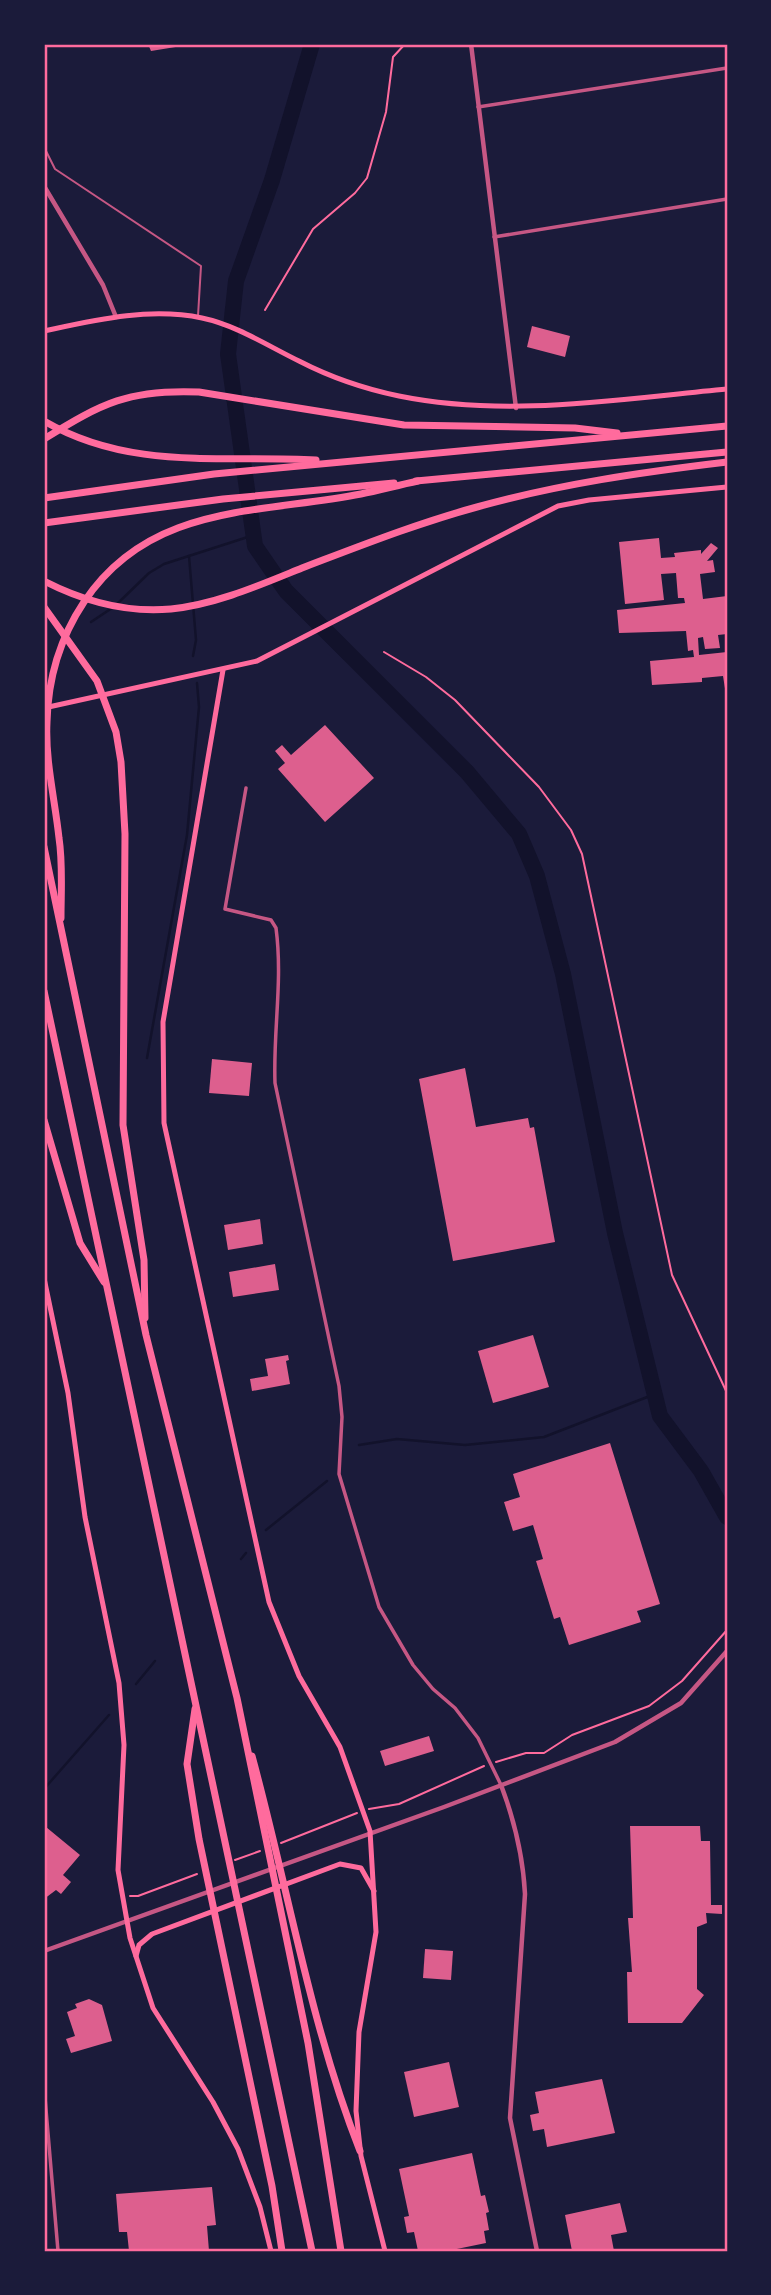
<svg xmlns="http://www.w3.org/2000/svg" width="771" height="2295" font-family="'Sofia Sans Condensed',sans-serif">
	<rect width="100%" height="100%" fill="#1b1b3a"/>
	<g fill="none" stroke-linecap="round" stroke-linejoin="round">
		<!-- stream -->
		<g stroke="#12122b" stroke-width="2.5">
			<polyline points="189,556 196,640 193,656"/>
			<polyline points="117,604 149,573 164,564 254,535"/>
			<polyline points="91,622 112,608"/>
			<polyline points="147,1058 187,835 199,707 197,683"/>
			<polyline points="359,1445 397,1439 465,1445 544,1437 655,1394"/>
			<polyline points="266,1530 327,1481"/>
			<polyline points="241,1559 246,1553"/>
			<polyline points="136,1684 155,1661"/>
			<polyline points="44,1789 109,1715"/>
		</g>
		<!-- river -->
		<polyline stroke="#12122b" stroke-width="16" points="312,44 272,180 236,281 228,354 255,546 286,591 467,772 519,834 537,876 563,974 615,1233 660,1416 701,1471 727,1517"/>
	</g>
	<!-- building -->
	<g fill="#dd5f8e">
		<polygon points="148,44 194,44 151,51"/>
		<polygon points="532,326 570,336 565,357 527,347"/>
		<polygon points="659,538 661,558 675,557 674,553 701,550 701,554 711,543 718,548 707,561 713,560 715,572 700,574 703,599 727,596 727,634 718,635 720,648 705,649 703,637 698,638 699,655 727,652 727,701 723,676 702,678 702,682 652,685 650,661 694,657 693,650 688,651 686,631 619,633 617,610 685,603 684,598 678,598 676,573 661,574 664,600 625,604 619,542"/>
		<polygon points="325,725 374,778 325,822 278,769 285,763 275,751 282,745 291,755"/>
		<polygon points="212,1059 252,1063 249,1096 209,1093"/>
		<polygon points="465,1068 476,1127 528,1118 530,1128 534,1127 555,1242 453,1261 419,1079"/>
		<polygon points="260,1219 263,1244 228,1250 224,1225"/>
		<polygon points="275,1264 279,1290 233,1297 229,1272"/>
		<polygon points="533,1335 549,1387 493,1403 478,1351"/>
		<polygon points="288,1355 289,1360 286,1361 290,1384 252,1391 250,1379 268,1376 265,1359"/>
		<polygon points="610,1443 660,1604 637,1611 641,1622 569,1645 560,1617 554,1619 536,1561 543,1559 533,1525 513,1531 504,1502 520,1497 513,1474"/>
		<polygon points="429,1736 434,1751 385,1766 380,1751"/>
		<polygon points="630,1826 700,1826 701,1841 710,1841 711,1905 722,1905 722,1914 706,1913 707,1923 697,1927 697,1989 704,1995 682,2023 628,2023 627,1972 632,1972 628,1918 633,1918"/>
		<polygon points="46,1827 80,1855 63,1875 71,1882 61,1894 56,1890 44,1899"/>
		<polygon points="425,1949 453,1951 451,1980 423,1978"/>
		<polygon points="89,1999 102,2005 112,2041 71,2053 66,2039 75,2036 67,2012 77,2008 75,2004"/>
		<polygon points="449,2062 459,2107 414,2117 404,2072"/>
		<polygon points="602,2079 615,2133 547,2147 544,2129 533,2131 530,2115 539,2113 535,2092"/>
		<polygon points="472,2153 481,2196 485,2195 489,2212 486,2213 489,2230 484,2231 486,2243 447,2251 418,2251 414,2232 407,2233 404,2217 409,2216 399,2169"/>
		<polygon points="212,2187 216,2225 207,2226 209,2251 129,2251 127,2232 119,2232 116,2194"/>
		<polygon points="620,2203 627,2232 611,2235 614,2251 572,2251 565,2215"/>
	</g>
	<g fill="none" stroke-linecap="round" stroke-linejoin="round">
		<!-- path -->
		<g stroke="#ff6b9d" stroke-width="2">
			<polyline points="265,310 313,229 355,193 367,178 386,112 393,57 405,44"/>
			<polyline points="384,652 426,677 455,700 539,787 571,830 582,854 672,1275 727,1393"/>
			<polyline points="496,1762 526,1753 544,1753 572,1735 649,1706 682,1681 727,1630"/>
			<polyline points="369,1809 399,1804 484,1766"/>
			<polyline points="281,1843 357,1813"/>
			<polyline points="235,1860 260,1851"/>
			<polyline points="130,1896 138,1896 197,1874"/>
		</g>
		<!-- service -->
		<polyline stroke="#c65784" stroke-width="2" points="44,147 55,169 201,266 198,316"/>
		<!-- minor -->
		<g stroke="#c65784" stroke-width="3.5">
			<polyline points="478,107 727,68"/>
			<polyline points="494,237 727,199"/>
			<path d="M246,788l-21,121 46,11 5,8c7,53 -3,103 -1,155l64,303 3,31 -3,57 40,133 34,58 20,24 22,19 23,30 23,47"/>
			<polyline points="44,2086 58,2251"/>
		</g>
		<!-- tertiary -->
		<g stroke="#c65784" stroke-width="4.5">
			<polyline points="471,44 516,408"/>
			<polyline points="44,186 103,285 116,317"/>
			<path d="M501,1785c14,37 22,70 24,109l-15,224 27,133"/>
			<polyline points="44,1951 444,1807 615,1742 681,1703 727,1651"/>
		</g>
		<!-- secondary -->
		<g stroke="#ff6b9d" stroke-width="5">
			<path d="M44,331c51,-11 105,-24 158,-13 34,7 66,28 97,43 31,16 66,28 100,35 108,22 219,3 328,-7"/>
			<polyline points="223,670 163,1022 164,1123 269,1602 299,1676 340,1747 370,1831 376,1932 359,2032 356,2111 361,2156 385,2251"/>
			<polyline points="44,708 257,661 558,506 589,500 727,487"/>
			<polyline points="44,1278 68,1393 85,1517 119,1683 124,1745 118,1870 130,1938 153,2008 213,2102 238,2149 260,2207 271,2251"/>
			<polyline points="136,1956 139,1945 152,1934 340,1864 361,1868 374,1891"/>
		</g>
		<!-- motorway -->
		<g stroke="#ff6b9d" stroke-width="7">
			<path d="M44,421c86,50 177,34 272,39"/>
			<path d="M44,439c58,-36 85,-50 155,-47l205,33 171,3 42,5"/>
			<polyline points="416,481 727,452"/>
			<polyline points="44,498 214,474 727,426"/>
			<polyline points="44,523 223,499 394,483"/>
			<path d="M44,581c39,20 83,32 127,28 46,-5 89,-24 131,-41 58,-22 116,-45 175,-61 82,-23 166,-35 250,-45"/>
			<polyline points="44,607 97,681 116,732 121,762 125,834 123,1125 144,1260 145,1318"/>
			<polyline points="44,847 146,1335 237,1698 308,2043 341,2251"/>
			<path d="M61,918c0,-27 2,-54 -2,-80 -4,-38 -14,-78 -12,-116 1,-44 13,-84 37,-120 66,-99 175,-88 277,-108 19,-4 38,-9 57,-13"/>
			<polyline points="44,991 312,2251"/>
			<polyline points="44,1120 80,1243 104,1282"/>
			<polyline points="195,1709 187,1764 199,1839 272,2186 282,2251"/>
			<path d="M252,1756c36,132 58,268 108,395"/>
		</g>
	</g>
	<!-- border -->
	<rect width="771" height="2295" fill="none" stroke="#1b1b3a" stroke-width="91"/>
	<rect x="46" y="46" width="680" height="2204" fill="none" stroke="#ff6b9d" stroke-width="2.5"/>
</svg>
